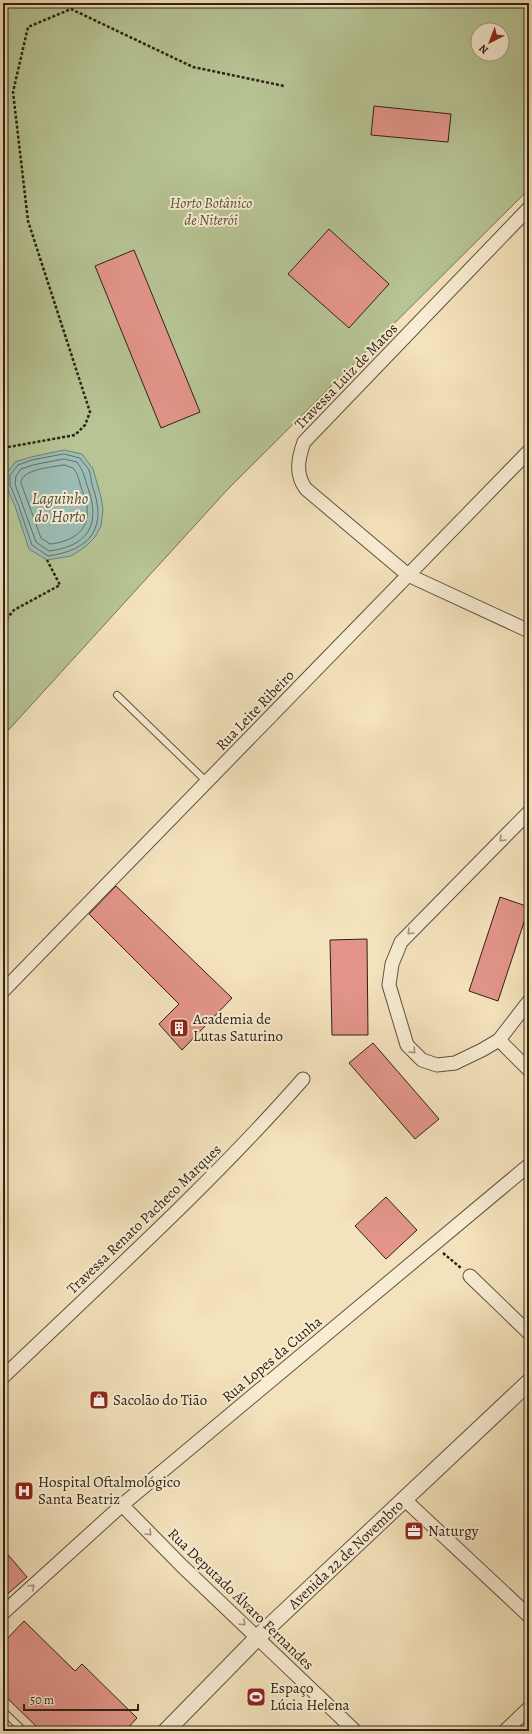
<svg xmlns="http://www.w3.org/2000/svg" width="532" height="1734" font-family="Alegreya,serif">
	<rect width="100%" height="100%" fill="#f4e2bc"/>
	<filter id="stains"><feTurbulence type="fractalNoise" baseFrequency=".005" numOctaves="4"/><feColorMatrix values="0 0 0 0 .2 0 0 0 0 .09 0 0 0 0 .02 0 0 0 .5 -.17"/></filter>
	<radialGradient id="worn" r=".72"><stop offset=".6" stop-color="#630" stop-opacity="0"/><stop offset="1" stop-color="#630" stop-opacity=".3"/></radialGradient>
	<!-- green -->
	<path fill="#b7c494" stroke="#727454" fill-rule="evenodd" d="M3,3h526v186l-301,300 -225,247zM478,30h24v24h-24z"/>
	<!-- water -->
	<polygon fill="#9cbdb5" stroke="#707f75" points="64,450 82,454 93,469 101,497 103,509 101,526 95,537 85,547 71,556 47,560 29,549 15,506 6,486 7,473 15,462 31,457"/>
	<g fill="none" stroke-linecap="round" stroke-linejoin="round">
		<!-- shore -->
		<g stroke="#657064" stroke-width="1">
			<path d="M64,454l16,4c2,4 7,8 9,12 2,5 2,11 3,15 16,43 -1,65 -44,71l-16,-11 -14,-41 -8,-19v-10l8,-10 14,-5z"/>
			<path d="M64,459l13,3c7,10 7,14 11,26 13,37 0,58 -39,63l-13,-9 -21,-58 1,-8 5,-7 12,-4z"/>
			<path d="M64,465l9,3c5,6 6,12 8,19 2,7 6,14 6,21 3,24 -17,34 -37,36l-9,-6 -20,-55c0,-14 32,-16 43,-18z"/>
		</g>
	</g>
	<!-- building -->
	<g fill="#e3958a" stroke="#2e2314">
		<polygon points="374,106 451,114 448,142 371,135"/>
		<polygon points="329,229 389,284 349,328 288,274"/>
		<polygon points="134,250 200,412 161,428 95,266"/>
		<polygon points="116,886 232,998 182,1050 159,1024 179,1004 89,914"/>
		<polygon points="500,897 529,907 498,1001 469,991"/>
		<polygon points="367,939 368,1035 332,1035 330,940"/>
		<polygon points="373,1043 439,1119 415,1139 349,1063"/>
		<polygon points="386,1197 417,1230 386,1259 355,1226"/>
		<polygon points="3,1549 27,1577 3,1598"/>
		<polygon points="24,1621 75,1671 82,1664 137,1718 125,1731 41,1731 3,1694 3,1643"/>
	</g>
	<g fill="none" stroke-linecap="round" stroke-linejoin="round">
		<defs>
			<g id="service">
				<polyline points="117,695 207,782"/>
				<polyline points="3,1711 24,1731"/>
			</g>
			<g id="minor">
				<path d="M529,208l-225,234c-6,17 -9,32 2,47l102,86 121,56"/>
				<polyline points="529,812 401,942 392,964 389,985 407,1045 422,1060 437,1065 455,1063 482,1050 499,1040 529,1001"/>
				<polyline points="3,991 529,451"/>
				<polyline points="499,1040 529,1070"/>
				<polyline points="470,1276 529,1333"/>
				<path d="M3,1377c101,-97 207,-192 300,-298"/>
				<polyline points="404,1499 529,1616"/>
				<polyline points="122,1505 182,1566 355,1731"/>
				<polyline points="3,1613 122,1505 529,1165"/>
				<polyline points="505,1731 529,1708"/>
			</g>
			<g id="tertiary">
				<path id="s1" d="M166,1731l92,-94 271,-255"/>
			</g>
		</defs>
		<!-- service casing -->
		<use href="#service" stroke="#60533e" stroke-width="8"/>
		<!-- minor casing -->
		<use href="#minor" stroke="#60533e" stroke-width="15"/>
		<!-- tertiary casing -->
		<use href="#tertiary" stroke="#60533e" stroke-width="18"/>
		<!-- path -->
		<g stroke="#2e2314" stroke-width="2.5" stroke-dasharray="3 2" stroke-linecap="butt">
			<polyline points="3,448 75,435 85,425 90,412 28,221 13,92 28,27 71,9 193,67 284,86"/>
			<polyline points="3,623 14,610 60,585 47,560"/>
			<polyline points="443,1253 461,1268"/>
		</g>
		<!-- service -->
		<use href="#service" stroke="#f8ecd3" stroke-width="6"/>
		<!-- minor -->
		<use href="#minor" stroke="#f8ecd3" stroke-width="13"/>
		<!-- tertiary -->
		<use href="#tertiary" stroke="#f8ecd3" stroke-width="16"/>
	</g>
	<!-- one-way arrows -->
	<defs><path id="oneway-chevron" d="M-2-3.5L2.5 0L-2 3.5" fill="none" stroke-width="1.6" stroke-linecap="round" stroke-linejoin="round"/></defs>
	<g stroke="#9d927d">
		<use href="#oneway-chevron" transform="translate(502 839) rotate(135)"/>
		<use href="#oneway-chevron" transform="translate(410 932) rotate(135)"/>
		<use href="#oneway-chevron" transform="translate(413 1051) rotate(45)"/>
		<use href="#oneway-chevron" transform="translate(149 1533) rotate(45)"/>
		<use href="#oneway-chevron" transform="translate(32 1587) rotate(-43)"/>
		<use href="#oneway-chevron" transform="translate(243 1623) rotate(43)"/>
	</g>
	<!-- icons -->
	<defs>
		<symbol id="building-square" viewBox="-11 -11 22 22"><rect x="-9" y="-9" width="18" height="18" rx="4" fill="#8f2418" stroke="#f8ecd3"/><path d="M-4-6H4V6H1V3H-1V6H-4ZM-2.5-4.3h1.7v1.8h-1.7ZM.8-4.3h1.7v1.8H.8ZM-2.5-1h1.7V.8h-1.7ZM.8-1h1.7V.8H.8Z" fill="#fff"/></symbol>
		<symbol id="shop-square" viewBox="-11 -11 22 22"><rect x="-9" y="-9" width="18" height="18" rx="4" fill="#8f2418" stroke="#f8ecd3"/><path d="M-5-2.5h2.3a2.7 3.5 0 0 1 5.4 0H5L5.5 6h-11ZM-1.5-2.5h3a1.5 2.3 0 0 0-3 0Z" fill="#fff"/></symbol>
		<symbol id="hospital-square" viewBox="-11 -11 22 22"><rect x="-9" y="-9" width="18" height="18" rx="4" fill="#8f2418" stroke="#f8ecd3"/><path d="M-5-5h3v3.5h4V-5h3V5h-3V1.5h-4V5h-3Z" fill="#fff"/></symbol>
		<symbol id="office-square" viewBox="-11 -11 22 22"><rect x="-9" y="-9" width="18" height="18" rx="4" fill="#8f2418" stroke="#f8ecd3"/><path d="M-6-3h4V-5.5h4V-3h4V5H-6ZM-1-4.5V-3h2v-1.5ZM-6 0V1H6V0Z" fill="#fff"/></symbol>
		<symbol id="stadium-square" viewBox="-11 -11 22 22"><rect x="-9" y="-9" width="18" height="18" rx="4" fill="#8f2418" stroke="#f8ecd3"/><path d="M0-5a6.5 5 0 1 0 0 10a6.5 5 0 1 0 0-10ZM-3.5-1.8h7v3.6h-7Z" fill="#fff"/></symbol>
	</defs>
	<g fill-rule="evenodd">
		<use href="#building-square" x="168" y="1017" width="22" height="22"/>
		<use href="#shop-square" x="88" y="1389" width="22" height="22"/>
		<use href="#hospital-square" x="13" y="1480" width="22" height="22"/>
		<use href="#office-square" x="403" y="1520" width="22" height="22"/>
		<use href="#stadium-square" x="245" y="1686" width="22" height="22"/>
	</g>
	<g text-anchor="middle" stroke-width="4" stroke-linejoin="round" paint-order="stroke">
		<!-- park labels -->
		<g font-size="15" font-style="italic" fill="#57533a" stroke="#f8ecd3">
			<text x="211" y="208">Horto Botânico<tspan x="211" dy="17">de Niterói</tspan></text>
		</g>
		<!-- street labels -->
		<g font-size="15" fill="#2e2314" stroke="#f8ecd3">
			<text transform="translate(346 376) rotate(-46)" y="5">Travessa Luiz de Matos</text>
			<text transform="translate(255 710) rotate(-46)" y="5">Rua Leite Ribeiro</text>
			<text transform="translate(144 1219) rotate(-44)" y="5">Travessa Renato Pacheco Marques</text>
			<text transform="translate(272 1359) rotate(-40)" y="5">Rua Lopes da Cunha</text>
			<text dy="5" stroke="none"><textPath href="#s1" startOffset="252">Avenida 22 de Novembro</textPath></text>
			<text transform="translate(241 1599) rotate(44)" y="5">Rua Deputado Álvaro Fernandes</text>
		</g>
		<!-- poi labels -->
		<g font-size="15" fill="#2e2314" stroke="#f8ecd3" text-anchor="start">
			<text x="193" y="1024">Academia de<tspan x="193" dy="17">Lutas Saturino</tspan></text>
			<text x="113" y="1405">Sacolão do Tião</text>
			<text x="38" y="1487">Hospital Oftalmológico<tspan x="38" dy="17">Santa Beatriz</tspan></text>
			<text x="428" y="1536">Naturgy</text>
			<text x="270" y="1693">Espaço<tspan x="270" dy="17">Lúcia Helena</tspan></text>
		</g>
		<!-- water labels -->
		<g font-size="16" font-style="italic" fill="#4f5144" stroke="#f8ecd3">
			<text x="60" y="504">Laguinho<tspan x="60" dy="18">do Horto</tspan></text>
		</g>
	</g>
	<!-- margin -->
	<rect width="532" height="1734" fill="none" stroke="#f4e2bc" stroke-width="16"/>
	<rect x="4" y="4" width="524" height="1726" fill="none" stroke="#2e2314" stroke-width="2"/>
	<rect x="8" y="8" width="516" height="1718" fill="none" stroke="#2e2314"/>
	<!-- north arrow -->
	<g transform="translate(490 42) rotate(222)"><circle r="19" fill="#f8ecd3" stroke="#a79c87"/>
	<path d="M0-3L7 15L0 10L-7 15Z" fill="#8f2418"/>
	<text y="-6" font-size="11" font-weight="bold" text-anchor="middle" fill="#2e2314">N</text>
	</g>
	<!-- scale -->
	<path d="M24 1704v6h114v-6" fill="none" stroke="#2e2314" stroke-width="2"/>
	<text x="30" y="1704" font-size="12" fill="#2e2314" stroke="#f8ecd3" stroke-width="3" paint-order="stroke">50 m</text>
	<rect width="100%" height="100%" filter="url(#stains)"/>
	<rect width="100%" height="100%" fill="url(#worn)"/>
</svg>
